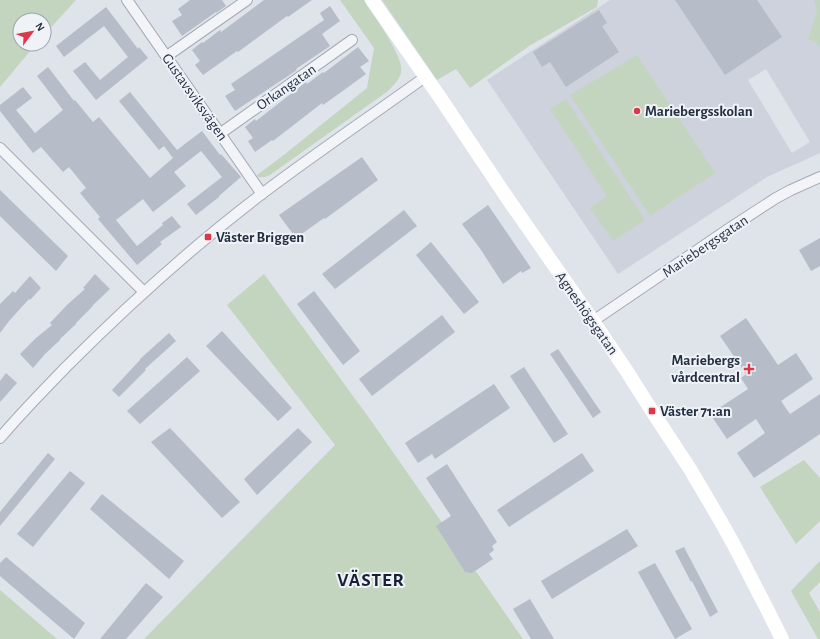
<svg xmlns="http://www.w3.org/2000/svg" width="820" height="639" font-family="'Alegreya Sans',sans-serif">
	<rect width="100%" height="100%" fill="#dfe3ea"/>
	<!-- built -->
	<path fill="#cdd2dc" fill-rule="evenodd" d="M610,0h210v153l-53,24 -149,97 -131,-194zM766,69l44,73 -18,11 -44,-73z"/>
	<!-- green -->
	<g fill="#c4d5bf">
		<polygon points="0,0 76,0 44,35 44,20 20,20 20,44 36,44 0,87"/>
		<path d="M340,0h24c8,12 42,60 37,73 -2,7 -8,13 -13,18l-118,84 -5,2h-7l-1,-2 23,-17 87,-70 7,-40z"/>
		<polygon points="382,0 598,0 597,7 529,46 470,88 456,69 437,80"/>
		<polygon points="814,0 820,0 820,48 816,43 808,39 817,11"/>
		<polygon points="637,55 715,173 650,216 570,95"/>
		<polygon points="566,99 645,220 613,241 590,208 607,196 550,109"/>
		<polygon points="264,274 372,422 523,639 144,639 335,445 227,305"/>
		<polygon points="804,460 820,478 820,521 796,544 760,487"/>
		<polygon points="820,561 820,582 809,593 820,612 820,639 818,639 791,591"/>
		<polygon points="0,590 57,639 0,639"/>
	</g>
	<!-- building -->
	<g fill="#b6bcc8">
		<polygon points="190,0 222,0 226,6 216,13 216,12 182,36 172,21 182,15 178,9"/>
		<polygon points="264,0 312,0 288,17 287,16 238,52 237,51 203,75 195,65 200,61 192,50 202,42 203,43 220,30 221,32"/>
		<polygon points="675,0 757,0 782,37 725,75"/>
		<polygon points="330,6 340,21 322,34 330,46 296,69 297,70 235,111 225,96 235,90 231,84 324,20 320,13"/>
		<polygon points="106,7 138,49 139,47 148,58 96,100 73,71 85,62 100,80 128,57 104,26 64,57 56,46"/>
		<polygon points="599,10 607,23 602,26 619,52 566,87 550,62 542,67 533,52"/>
		<polygon points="358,47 369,61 360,67 366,74 340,93 323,105 322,103 273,141 272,140 255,152 248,141 253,138 245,127 255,119 256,121 306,82 307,84 323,72 324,73"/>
		<polygon points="48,67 74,101 75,100 93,122 99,117 150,178 173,158 164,146 159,150 119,101 130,92 177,150 202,131 220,155 221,154 241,177 219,196 219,197 196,215 187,204 222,177 201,151 174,172 186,186 153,212 143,199 116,220 137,246 163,225 162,223 172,216 181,227 160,242 162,244 137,265 98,219 100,217 80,193 86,188 69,167 63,172 41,147 33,153 0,111 0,105 23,87 32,98 16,110 35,133 63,110 37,76"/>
		<polygon points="362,157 378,180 325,219 324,218 296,238 279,215"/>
		<polygon points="0,190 68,256 56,271 0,216"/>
		<polygon points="488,205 531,268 522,273 521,271 503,284 481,250 462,224"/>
		<polygon points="404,210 417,226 335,289 322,274"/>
		<polygon points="820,238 820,266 811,271 799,250"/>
		<polygon points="431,242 479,302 464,314 416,255"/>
		<polygon points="95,274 110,289 92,306 93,306 76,323 76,324 60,339 60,340 45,354 33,368 20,354 36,338 52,325 50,323 67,305 85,289 83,288"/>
		<polygon points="30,276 41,288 30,300 29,299 9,321 0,333 0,304 13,291 15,293"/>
		<polygon points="314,291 360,351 343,365 297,304"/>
		<polygon points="442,315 455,332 372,396 359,379"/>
		<polygon points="746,318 778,365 796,353 813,379 781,401 790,414 820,394 820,434 754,478 737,453 765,433 756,419 727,439 710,414 748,389 741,378 746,374 720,336"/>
		<polygon points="222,331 292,408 278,421 206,346"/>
		<polygon points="169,333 176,341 145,369 146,370 119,397 112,390 140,360 140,359"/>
		<polygon points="558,349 601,412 593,418 550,354"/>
		<polygon points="187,357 200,371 140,424 127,411"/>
		<polygon points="524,367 568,434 554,443 510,376"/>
		<polygon points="6,373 17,383 0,402 0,381"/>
		<polygon points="494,384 510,408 435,459 432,454 418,463 405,443"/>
		<polygon points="170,428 240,502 222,518 151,442"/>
		<polygon points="298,428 312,442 257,495 244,479"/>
		<polygon points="48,453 55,459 0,526 0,512"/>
		<polygon points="582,453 594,471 509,527 497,510"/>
		<polygon points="447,464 497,542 492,546 494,550 489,554 493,559 472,573 465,572 436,526 451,516 426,478"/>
		<polygon points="70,471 85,483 33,547 17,534"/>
		<polygon points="102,494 184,561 169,579 90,509"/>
		<polygon points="627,529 638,546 552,599 541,581"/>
		<polygon points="684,547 718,612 710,617 692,581 691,582 675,551"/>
		<polygon points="6,557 85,623 74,639 0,576 0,563"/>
		<polygon points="655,563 692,629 675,639 638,572"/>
		<polygon points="146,583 163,597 126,639 100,639"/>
		<polygon points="530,599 554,639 531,639 513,609"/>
	</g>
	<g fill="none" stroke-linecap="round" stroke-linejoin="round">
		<defs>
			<g id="street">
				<polyline points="127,0 262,194"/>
				<polyline points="167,56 247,0"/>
				<polyline points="221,133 352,40"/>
				<polyline points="0,148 144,292"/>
				<polyline points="593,321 730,228 776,198 791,190 820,177"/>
				<path d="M0,438c21,-25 44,-48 66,-71 62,-62 127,-121 197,-174 53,-40 108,-77 162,-116"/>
			</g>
		</defs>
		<!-- street casing -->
		<use href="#street" stroke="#a4aab5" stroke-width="12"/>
		<!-- street -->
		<use href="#street" stroke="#f2f4f8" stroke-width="10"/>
		<!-- secondary -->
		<polyline stroke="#fff" stroke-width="14" points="372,0 439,96 510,202 593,321 626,370 652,411 690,469 720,520 734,545 768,611 782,639"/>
	</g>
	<!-- markers -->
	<g fill="#db384a" stroke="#eff2f7" stroke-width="1.5">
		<circle cx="637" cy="111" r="4"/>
		<rect x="204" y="233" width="8" height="8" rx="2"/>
		<path d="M747 363h4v4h4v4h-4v4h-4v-4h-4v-4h4z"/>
		<rect x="648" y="407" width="8" height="8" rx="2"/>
	</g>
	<g text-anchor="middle" stroke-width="4" stroke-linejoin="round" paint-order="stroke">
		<!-- street labels -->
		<g font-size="15" fill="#263043" stroke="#eff2f7">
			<text transform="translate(286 87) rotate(-35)" y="5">Orkangatan</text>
			<text transform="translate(195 97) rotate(55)" y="5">Gustavsviksvägen</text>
			<text transform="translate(705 246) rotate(-34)" y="5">Mariebergsgatan</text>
			<text transform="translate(587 313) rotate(55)" y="5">Agneshögsgatan</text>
		</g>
		<!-- poi labels -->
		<g font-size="15" font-weight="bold" fill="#263043" stroke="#eff2f7" text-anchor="start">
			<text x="645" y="116">Mariebergsskolan</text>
			<text x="216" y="242">Väster Briggen</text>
			<text x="740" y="365" text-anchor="end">Mariebergs<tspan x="740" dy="17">vårdcentral</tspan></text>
			<text x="660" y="416">Väster 71:an</text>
		</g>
		<!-- district labels -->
		<g font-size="19" font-weight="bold" letter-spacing="1" fill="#192133" stroke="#eff2f7">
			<text x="371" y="586">VÄSTER</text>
		</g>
	</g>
	<!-- north arrow -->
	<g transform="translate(32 32) rotate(58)"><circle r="19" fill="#eff2f7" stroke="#9fa4af"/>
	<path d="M0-3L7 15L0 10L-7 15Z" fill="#db384a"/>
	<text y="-6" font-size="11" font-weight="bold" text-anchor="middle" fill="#263043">N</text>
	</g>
</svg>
